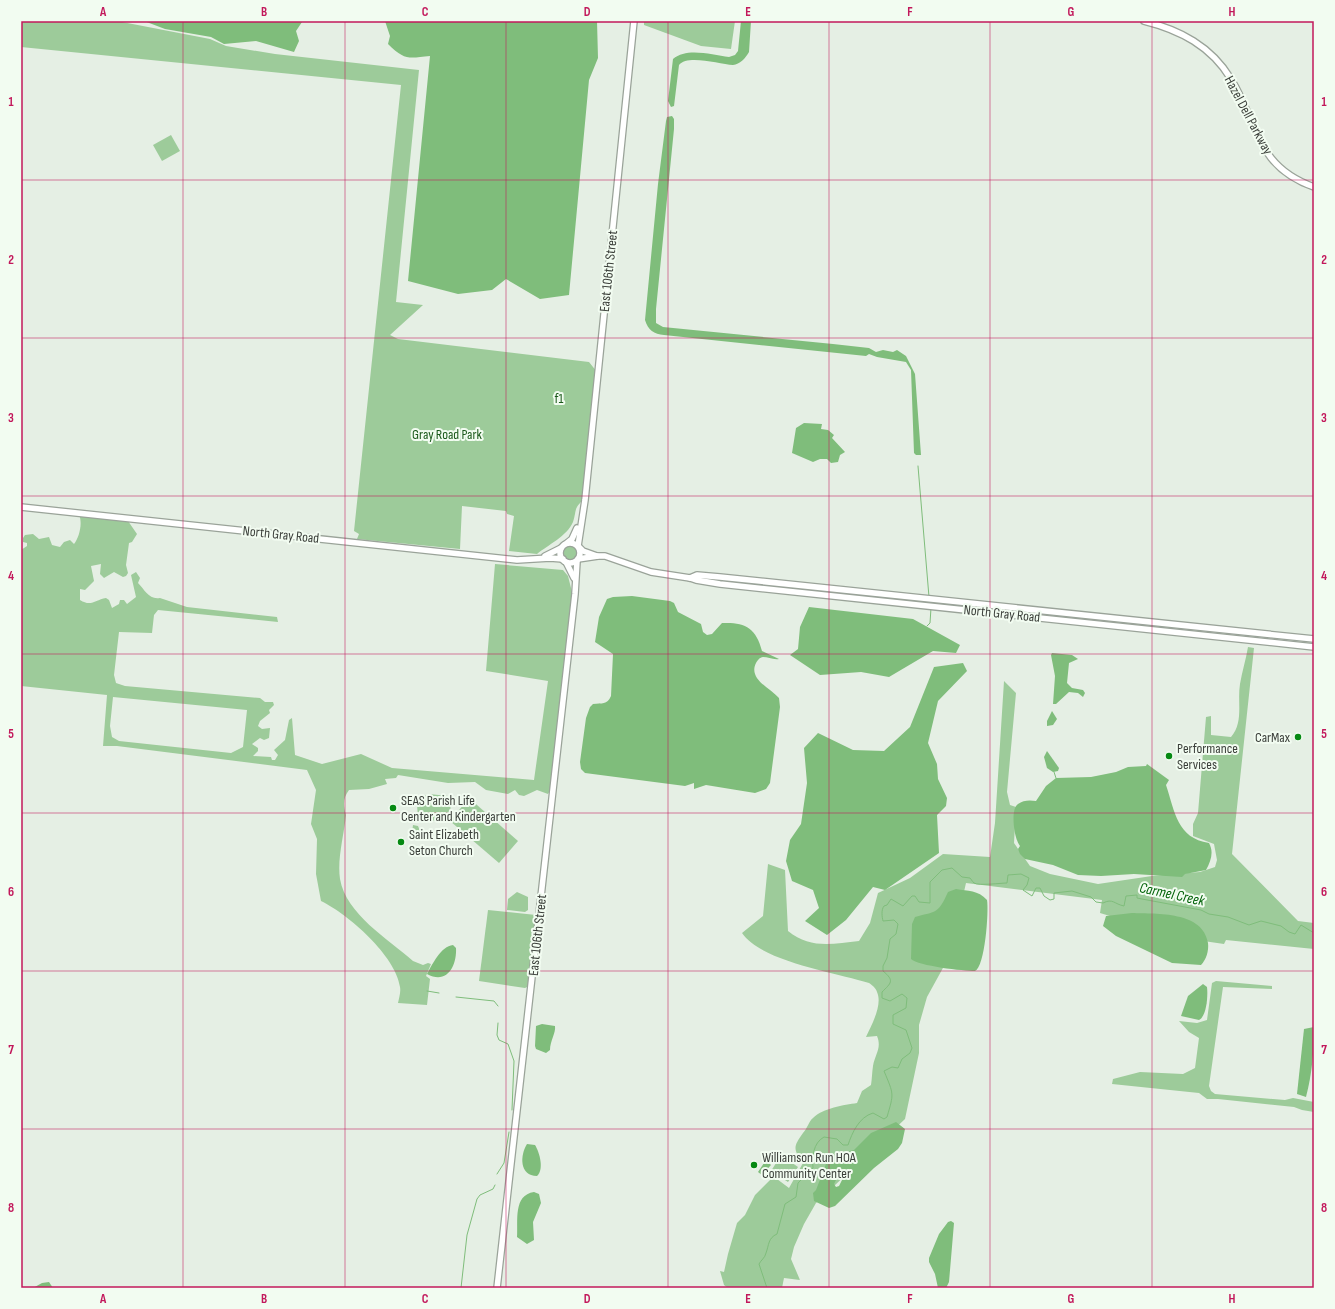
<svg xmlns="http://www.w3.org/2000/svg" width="1335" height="1309" font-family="'Sofia Sans Condensed',sans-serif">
	<rect width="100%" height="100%" fill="#e5efe4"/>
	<!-- green -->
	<g fill="#9dcb9a" fill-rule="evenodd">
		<path d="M21,21h96l93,18 16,7 49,8 144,16 -23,232 27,3 -33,30 8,4 191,23 8,10 -13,127c-11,10 -7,11 -11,23 -6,14 -25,23 -36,32l-28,-3 5,-35 -7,-2 -1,-3 -44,-5 -2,43 -103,-10 2,-5 -5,-3 47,-446 -380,-38z"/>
		<polygon points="644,21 735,21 731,49 701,46 644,25"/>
		<polygon points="171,135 180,151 162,161 153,145"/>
		<path d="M79,515l49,6 9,13 -5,8 -3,1 -3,22 2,8 -2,3 -3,1 -9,-5 -10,6 -4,-4 1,-10 -10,2 3,15 -9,9 -5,-1v11c11,7 15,0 26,-2l3,2 3,8 7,-4 1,-4h4l3,4 9,-7 -5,-22 5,-3 4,6 -2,5c7,7 11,17 22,15l27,9 90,10 1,5 -120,-12 -4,5 -2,18 -33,-1 -5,43 2,8 9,3 135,12 5,4h8l1,3 -5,5 1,3 -10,8 -2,5 4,3 8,-1 -1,10 -5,2 -4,-2 -8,6 6,4v3l-5,5 18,1 1,3h3l3,-5 -4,-5 11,-10 4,-20 3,-2 3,37 27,9 39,-10 31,14 142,12 14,-99 -62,-10 9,-107 68,6 5,6 6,24 -23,189 -3,5 -11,-4 -13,6 -5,-1 -4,-5 -7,4 -22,-4 -11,-8 -27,1 -50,-8 -2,3 -11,1 2,5 -18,5 -20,1c-6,8 -6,15 -3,25 -2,20 -9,44 -6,64 6,35 48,60 73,82l10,4 5,-2 3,1 -5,12 4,3 -3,26 -29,-2c1,-5 3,-11 2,-16 -4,-31 -52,-73 -79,-86l-5,-27 1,-35 -6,-15 5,-34 -9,-20 -190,-24h-14l4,-51 -86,-9v-136l6,-4v-3l-4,-1v-4l2,-3 8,-1 6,5 10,-2 3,8 8,2 4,-5 6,-2 4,4c5,-6 9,-21 5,-29zM113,697l134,13 -4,37 -12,6 -112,-12 -7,-4 -2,-11z"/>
		<circle cx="570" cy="553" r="7"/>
		<path d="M1248,647l6,1 -22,206 66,67 16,2v26l-88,-9 -2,4 -41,-6 -83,-25 2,-13 -136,-17 -17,74 -22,40 -8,28v28l-14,66 -89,84 -12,21 -10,23 -3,12 9,21 -16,-2 -2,10h-54l-4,-3 -4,-14 4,1 4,-18 9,-31 8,-8 10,-20 16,-16h6l12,9 14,-25c-10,-14 -10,-16 0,-30 4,-4 6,-12 10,-15 10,-10 31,-13 44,-15l5,-12 9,-6c1,-6 1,-13 2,-19 2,-12 9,-18 4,-30l-11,1c5,-11 17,-32 11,-45 -1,-4 -5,-7 -8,-9 -34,-11 -107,-21 -127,-50l21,-17 5,-52 17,6 3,61c22,18 44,13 71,10l11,-18 8,-30 32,-15 33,-24 47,3 5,-34 9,-142 12,12 -9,99 3,13 6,2 -2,36 16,23 20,8 48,10 54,-8 48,-4 15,-5 2,-7 -3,-16 -21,-8v-12l5,-11 8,-96 5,-1v19l20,2c13,-15 6,-35 9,-53 2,-12 6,-25 8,-37z"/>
		<polygon points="429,794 448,796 451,799 450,815 436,821 418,817 417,805 422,797"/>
		<polygon points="469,798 518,841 499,863 450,821"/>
		<polygon points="413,825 418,826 420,831 418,837 412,833"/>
		<polygon points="517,892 528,897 528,910 525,912 507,910 508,899"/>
		<polygon points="488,910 536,915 529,986 525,988 479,981"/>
		<polygon points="1216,981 1272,986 1272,989 1223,987 1209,1086 1211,1091 1215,1094 1285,1100 1293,1098 1314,1102 1314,1112 1302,1110 1294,1107 1218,1099 1207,1099 1199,1093 1112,1084 1113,1079 1140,1072 1183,1074 1195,1068 1199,1038 1189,1032 1179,1021 1197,1023 1207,1020 1212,983"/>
		<polygon points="775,1151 798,1167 788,1182 771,1171 778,1160 774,1158 773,1152"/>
	</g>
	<!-- water -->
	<g fill="#7fbd7b" fill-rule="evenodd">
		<polygon points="144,21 302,21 302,22 296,31 299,41 294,52 256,41 224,44 211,37 165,29"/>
		<path d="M385,21h212l1,37 -9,22 -20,215 -29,4 -34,-20 -14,11 -34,4 -50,-13 22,-225c-21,2 -25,5 -42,-12l2,-8z"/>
		<path d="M741,21h10l-2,31c-4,7 -9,12 -16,13 -13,-1 -46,-11 -54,0l-5,41 -3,1 -3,-6 5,-42c14,-12 39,-4 56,-2l6,-2 3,-4z"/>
		<path d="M672,116l2,3v10l-18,180v14l7,4 170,17 36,4 7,4 7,-2 10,2 4,-2 9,6 9,18 6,81h-5l-2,-2 -3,-83 -5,-8 -29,-5 -8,-3 -3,2 -202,-21c-10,-1 -16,-5 -19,-15l13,-136 8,-63 1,-4z"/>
		<polygon points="804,423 822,424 821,429 828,430 834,435 832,438 845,452 840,455 838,462 831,463 827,459 820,459 813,462 792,453 796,428"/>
		<path d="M632,596l38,5 4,2 4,9 23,12 2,8 4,3 5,-1 10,-11c22,-1 34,4 40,28l17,8c-6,1 -11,-2 -16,-2 -3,0 -6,4 -7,6 -8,16 14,25 23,35l1,9 -10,76 -4,6 -11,4 -49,-8 -12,4v-6l-9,3 -100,-13 -4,-4 -1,-7 6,-44 4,-11 3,-3c9,-1 14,1 18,-8l2,-42 -18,-12 4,-25 8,-18 6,-2z"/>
		<polygon points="809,607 913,619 960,645 956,653 933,651 889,677 861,672 820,675 790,655 798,649 800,627"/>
		<polygon points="1052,653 1072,655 1078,659 1069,663 1067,683 1072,688 1083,690 1085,693 1083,697 1078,693 1069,692 1056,704 1053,704 1055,676 1051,655"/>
		<polygon points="963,663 967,671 938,701 928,743 937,764 938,779 947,798 946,806 937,815 939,853 885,890 873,887 846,920 827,935 805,921 819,908 813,890 792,881 786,861 790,840 801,824 807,783 804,748 818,733 853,750 884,751 910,727 934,667"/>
		<polygon points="1052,711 1057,719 1053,725 1047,726 1047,721"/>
		<polygon points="1047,751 1059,768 1058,771 1053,772 1047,768 1044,757"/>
		<path d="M1147,764l22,16 -3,5c9,27 11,53 43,58 5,9 2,18 -3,27l-21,4 -3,3 -48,-3 -33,2 -23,-1 -25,-10 -28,-6 -5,-5 -2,-5 2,-3c-6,-7 -10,-37 -2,-42 5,-4 12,-4 18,-3l10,-15 10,-8 35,-1 25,-5 12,-5 18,-1z"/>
		<path d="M956,889c12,2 22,1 31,11 2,11 -2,67 -12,71 -11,0 -57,-5 -64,-12l1,-35 3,-7c22,-6 23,-3 33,-25z"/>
		<path d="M1132,913c25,1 71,-2 76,30 1,8 -2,17 -7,22l-29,-2 -56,-27 -13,-10 3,-10z"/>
		<path d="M453,945l3,3c1,18 -9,37 -29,26 5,-9 14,-28 26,-29z"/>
		<path d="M1203,984l4,3c1,8 0,29 -8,33l-18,-4 7,-20z"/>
		<path d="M542,1024l13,2c1,7 -5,15 -5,24l-4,3 -10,-4 -1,-3 1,-20z"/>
		<path d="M1314,1027c0,24 -2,47 -8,70l-9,-3 7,-65z"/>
		<path d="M896,1122l9,7 -3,14 -4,6 -24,19 -39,38 -6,2 -15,-7 -1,-8 3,-3 13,-34 25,-6 17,-17zM840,1172h4l1,2 -6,12 -3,1 -2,-3z"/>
		<path d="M527,1144l8,1c5,8 9,25 2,31 -18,0 -17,-21 -10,-32z"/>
		<polygon points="766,1160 771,1165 762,1175 758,1172"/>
		<path d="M534,1192l5,2 2,9 -8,19 1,18 -7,4 -10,-7c1,-16 -4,-42 17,-45z"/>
		<polygon points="951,1221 954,1223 949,1282 946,1288 938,1288 935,1274 929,1262 929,1258 939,1234 948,1222"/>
		<polygon points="49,1282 53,1288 33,1288 42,1283"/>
	</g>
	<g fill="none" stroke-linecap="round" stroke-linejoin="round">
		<!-- stream -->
		<g stroke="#7fbd7b" stroke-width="1">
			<polyline points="918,466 929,597"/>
			<polyline points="927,626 930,623 931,608"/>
			<polyline points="1054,772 1056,778"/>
			<polyline points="427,991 439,993"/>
			<polyline points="456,997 494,1001 498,1006"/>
			<polyline points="498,1023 497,1035 499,1040 508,1044 514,1061 512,1110"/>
			<polyline points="497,1174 504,1163 509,1132"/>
			<polyline points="461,1288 467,1235 477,1199 480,1195 493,1189 495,1185"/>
			<path d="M767,1288l-8,-24c2,-4 6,-6 7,-11 3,-8 2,-15 11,-19l8,-30 11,-7 2,-14 15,-15c-1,-11 0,-25 11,-31l13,2 6,6h5c4,-12 11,-28 25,-32l11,6 3,-2c7,-24 7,-22 -3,-46l8,-4 6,1 4,-9 8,-6 2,-5 -6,-18 -13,-6v-9l13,-7 1,-10 -5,-4 -12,7 -8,-3v-6c9,-9 13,-11 1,-21v-5l4,-8 3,-19 6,-5 2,-10 -4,-4 -11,1c-1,-4 -2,-11 1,-15l3,-1 4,-6 12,7 9,-10h3l4,6 11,1v-21l12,-12 10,-2 10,9 8,1c1,1 2,3 4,5 5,3 27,0 33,0l1,-8 13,-1 8,4 -2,7 -4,5 9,6 4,-8h4l4,8 6,4 4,-1v-6l18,-2 19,6 5,5 7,1c10,-5 11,1 21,3l2,-10 11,-1v3l5,1 59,11 8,4 19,3 21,8 12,-4 20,5 8,6 6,2 6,-9 13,8"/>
		</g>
		<defs>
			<g id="secondary">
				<path d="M1144,21c36,9 67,25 87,58 28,45 24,87 83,108"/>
				<polyline points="21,507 517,560 550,558 563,559"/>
				<polyline points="567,543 572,539 577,528"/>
				<circle cx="570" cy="553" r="10"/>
				<polyline points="578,546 585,500 634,21"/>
				<polyline points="579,547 583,551 597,556"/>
				<polyline points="545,556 561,548"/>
				<polyline points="578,559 598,556 605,556 651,572 690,578 696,580 720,584 1314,647"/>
				<polyline points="566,562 574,578"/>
				<polyline points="690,578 697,575 720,577 1314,639"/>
				<polyline points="497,1288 575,594 577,561"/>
			</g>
		</defs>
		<!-- secondary casing -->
		<use href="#secondary" stroke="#9aa399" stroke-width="8"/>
		<!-- secondary -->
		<use href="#secondary" stroke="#fff" stroke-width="5.5"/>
	</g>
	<!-- grid -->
	<path fill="none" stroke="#c2185b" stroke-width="1" stroke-opacity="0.55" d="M183,21v1267M345,21v1267M506,21v1267M668,21v1267M829,21v1267M990,21v1267M1152,21v1267M21,180h1293M21,338h1293M21,496h1293M21,654h1293M21,813h1293M21,971h1293M21,1129h1293"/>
	<!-- markers -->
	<g fill="#058912" stroke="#f2fcf1" stroke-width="1.5">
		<circle cx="1298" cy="737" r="4"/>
		<circle cx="1169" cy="756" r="4"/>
		<circle cx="393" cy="808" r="4"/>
		<circle cx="401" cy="842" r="4"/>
		<circle cx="754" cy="1165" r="4"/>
	</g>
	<g text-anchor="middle" stroke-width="4" stroke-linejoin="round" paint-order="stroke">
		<!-- street labels -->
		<g font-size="14" fill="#3a3e39" stroke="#f2fcf1">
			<text transform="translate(1249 115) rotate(62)" y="5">Hazel Dell Parkway</text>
			<text transform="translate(608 271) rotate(-84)" y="5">East 106th Street</text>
			<text transform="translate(281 534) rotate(6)" y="5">North Gray Road</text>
			<text transform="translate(1002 613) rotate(6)" y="5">North Gray Road</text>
			<text transform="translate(537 935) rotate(-84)" y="5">East 106th Street</text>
		</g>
		<!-- park labels -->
		<g font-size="14" fill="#195819" stroke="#f2fcf1">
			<text x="559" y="403">f1</text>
			<text x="447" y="439">Gray Road Park</text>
		</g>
		<!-- poi labels -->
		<g font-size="14" fill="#3a3e39" stroke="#f2fcf1" text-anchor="start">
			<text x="1290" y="742" text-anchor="end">CarMax</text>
			<text x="1177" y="753">Performance<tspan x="1177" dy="16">Services</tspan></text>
			<text x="401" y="805">SEAS Parish Life<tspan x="401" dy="16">Center and Kindergarten</tspan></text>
			<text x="409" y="839">Saint Elizabeth<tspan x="409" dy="16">Seton Church</tspan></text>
			<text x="762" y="1162">Williamson Run HOA<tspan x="762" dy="16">Community Center</tspan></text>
		</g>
		<!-- water labels -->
		<g font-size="15" font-style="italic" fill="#006207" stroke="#f2fcf1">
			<text transform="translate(1172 894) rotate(12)" y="5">Carmel Creek</text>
		</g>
	</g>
	<!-- border -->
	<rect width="1335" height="1309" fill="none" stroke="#f2fcf1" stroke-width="44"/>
	<rect x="22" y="22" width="1291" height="1265" fill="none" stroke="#c2185b" stroke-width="1.5"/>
	<g font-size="13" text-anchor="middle" font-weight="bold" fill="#c2185b">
		<text x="103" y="16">A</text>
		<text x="264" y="16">B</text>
		<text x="425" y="16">C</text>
		<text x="587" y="16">D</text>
		<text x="748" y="16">E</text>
		<text x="910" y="16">F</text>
		<text x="1071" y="16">G</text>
		<text x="1232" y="16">H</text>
		<text x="11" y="106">1</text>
		<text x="1324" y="106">1</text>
		<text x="11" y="264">2</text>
		<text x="1324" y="264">2</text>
		<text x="11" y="422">3</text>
		<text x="1324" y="422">3</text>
		<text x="11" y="580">4</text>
		<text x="1324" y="580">4</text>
		<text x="11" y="738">5</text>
		<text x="1324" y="738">5</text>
		<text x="11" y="896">6</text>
		<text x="1324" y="896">6</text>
		<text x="11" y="1054">7</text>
		<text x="1324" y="1054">7</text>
		<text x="11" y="1212">8</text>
		<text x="1324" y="1212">8</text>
		<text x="103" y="1303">A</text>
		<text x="264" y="1303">B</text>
		<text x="425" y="1303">C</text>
		<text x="587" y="1303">D</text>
		<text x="748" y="1303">E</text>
		<text x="910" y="1303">F</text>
		<text x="1071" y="1303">G</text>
		<text x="1232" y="1303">H</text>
	</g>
</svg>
